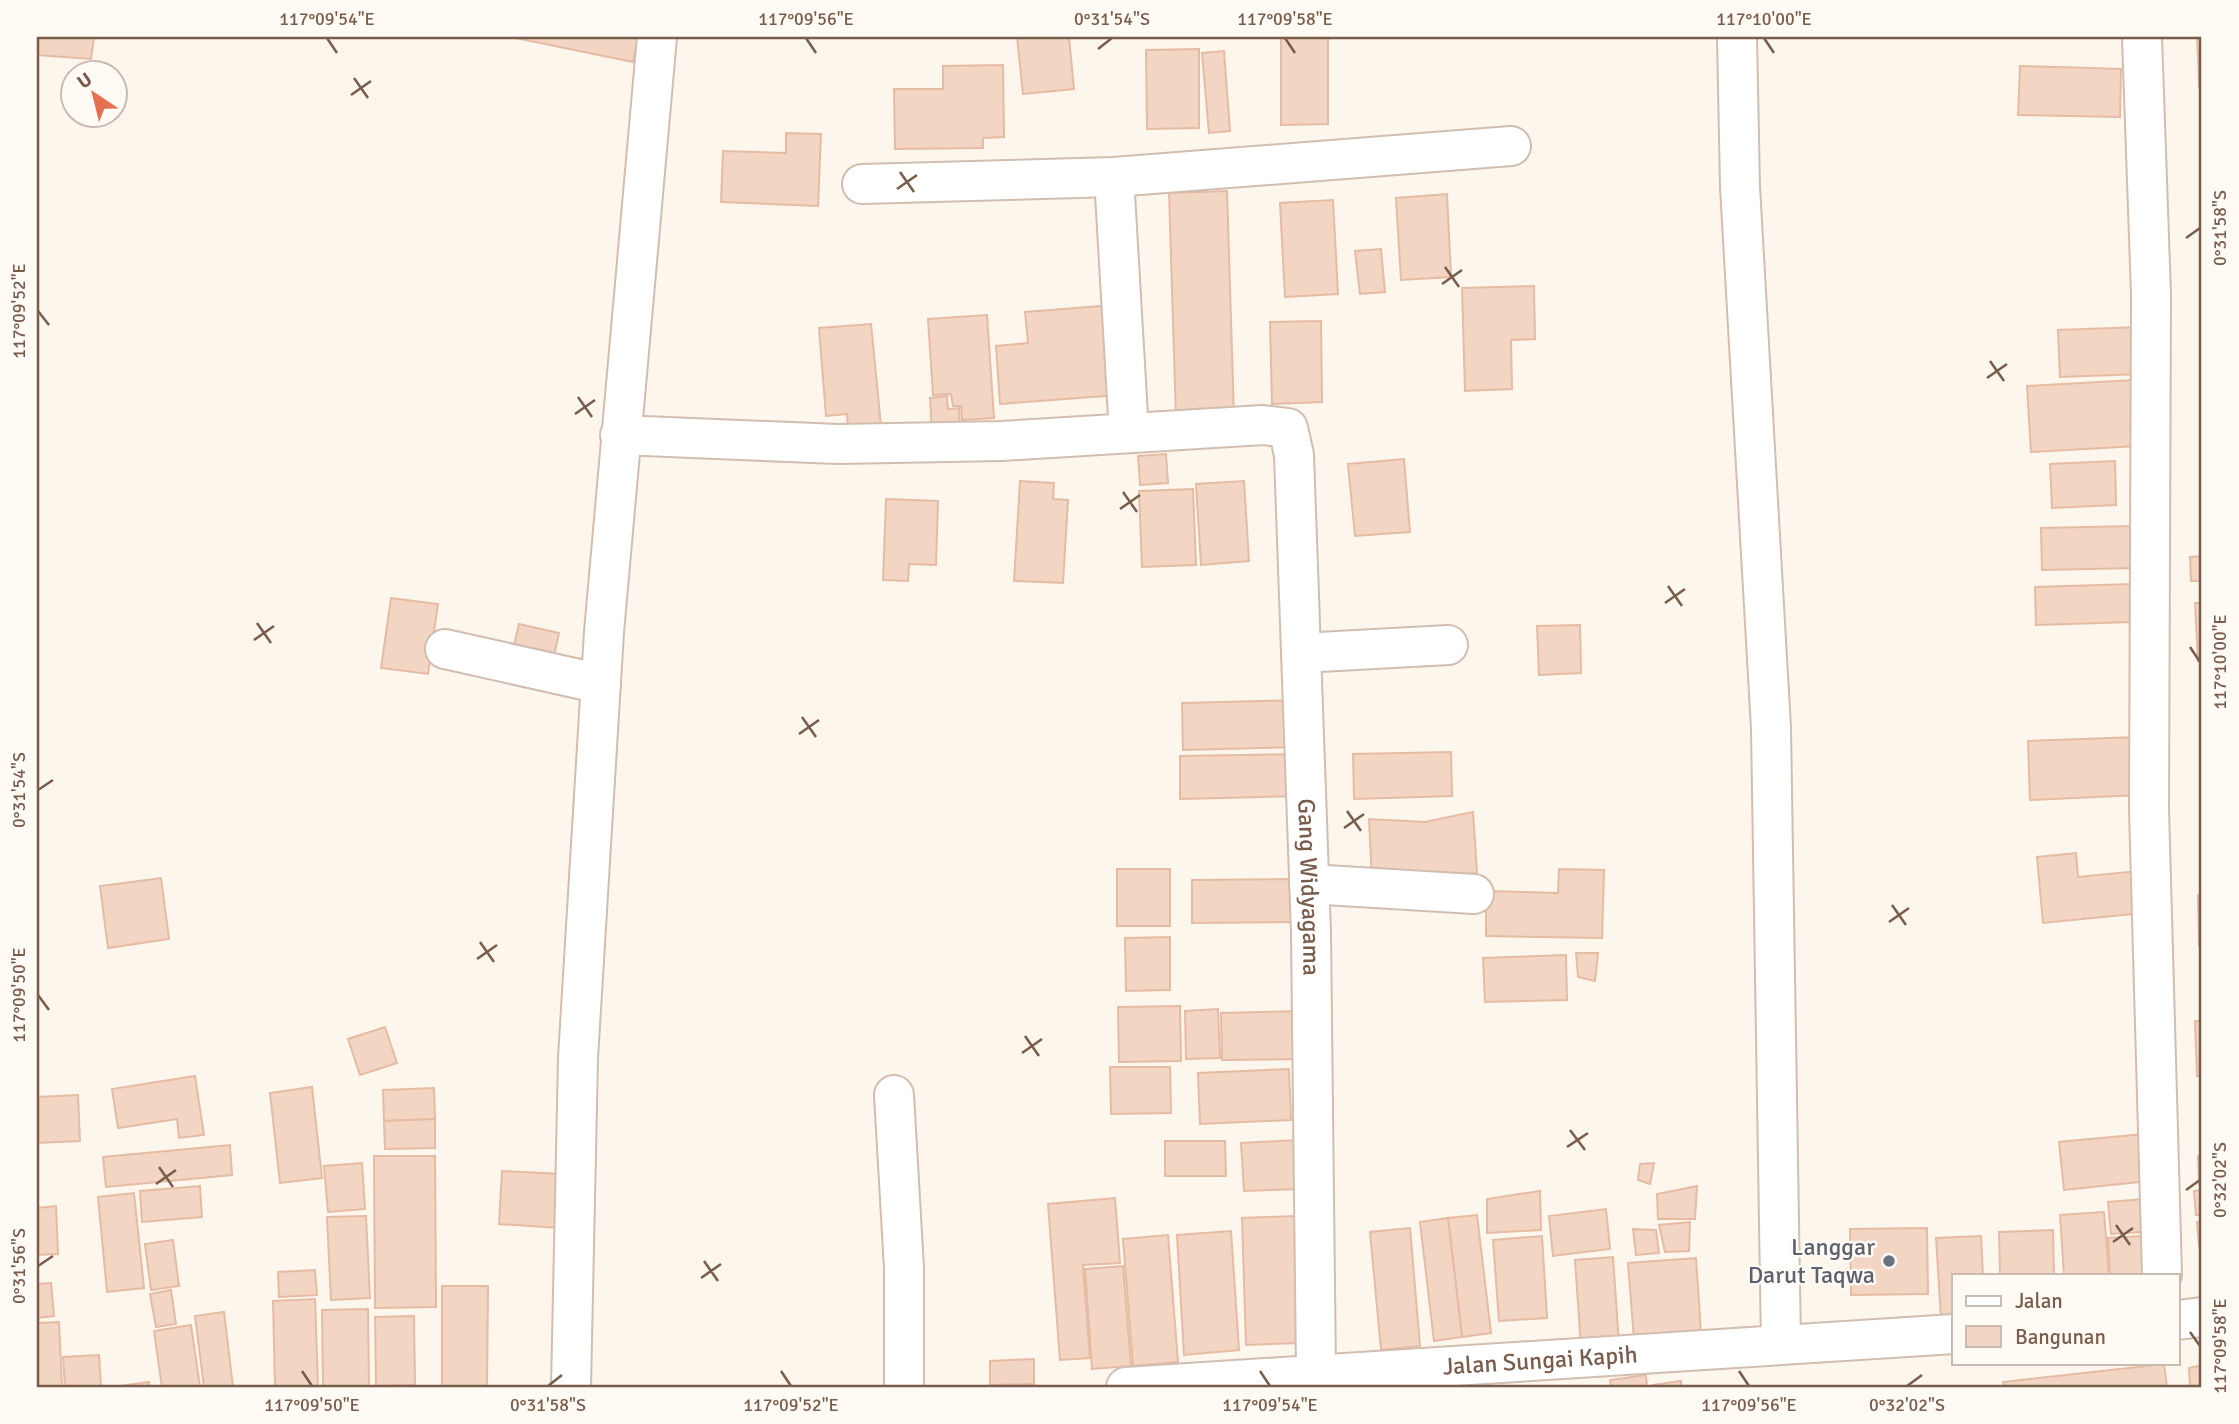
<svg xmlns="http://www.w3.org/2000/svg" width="2239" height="1424" font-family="Signika,sans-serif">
	<rect width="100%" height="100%" fill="#fdf6ec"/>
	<!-- building -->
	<g fill="#f3d5c3" stroke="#e6bba3" stroke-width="2">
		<polygon points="37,37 94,37 91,59 37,55"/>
		<polygon points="511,37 638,37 633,62"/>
		<polygon points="1017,37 1069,37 1074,89 1023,94"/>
		<polygon points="1281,37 1328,37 1328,124 1281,125"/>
		<polygon points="2197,37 2202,37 2202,55 2198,55"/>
		<polygon points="1199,49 1199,128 1147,129 1146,50"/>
		<polygon points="1224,51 1230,131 1209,133 1202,53"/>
		<polygon points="2198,55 2202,55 2202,87 2199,87"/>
		<polygon points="1003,65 1004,137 983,138 983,148 895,149 894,89 943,89 943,66"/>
		<polygon points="2020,66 2121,69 2120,117 2018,115"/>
		<polygon points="786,133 821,134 818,206 721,202 723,151 786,153"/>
		<polygon points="1227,191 1234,416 1176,418 1169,193"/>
		<polygon points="1447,194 1451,277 1401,280 1396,198"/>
		<polygon points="1333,200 1338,294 1285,297 1280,203"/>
		<polygon points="1381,249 1385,292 1360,294 1355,251"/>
		<polygon points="1534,286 1535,339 1511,340 1512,389 1465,391 1462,288"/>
		<polygon points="1113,305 1118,395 1000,404 996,346 1028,343 1025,312"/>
		<polygon points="987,315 994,418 962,420 961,406 953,406 951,394 933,395 928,319"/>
		<polygon points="1321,321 1322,402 1272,404 1270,322"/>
		<polygon points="871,324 881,426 848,429 847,414 826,416 819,328"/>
		<polygon points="2140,327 2141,374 2060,377 2058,330"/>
		<polygon points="2134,380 2137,446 2031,452 2027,386"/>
		<polygon points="947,396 948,409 959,408 960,430 932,433 930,398"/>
		<polygon points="1166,454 1168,483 1140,485 1138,456"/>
		<polygon points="1404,459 1410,532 1355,536 1348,464"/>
		<polygon points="2115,461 2116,505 2052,508 2050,464"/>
		<polygon points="1020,481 1054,483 1053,499 1068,500 1063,583 1014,581"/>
		<polygon points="1244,481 1249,561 1201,565 1196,484"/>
		<polygon points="1193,489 1196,565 1142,567 1139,491"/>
		<polygon points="886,499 938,501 936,565 909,564 908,581 883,580"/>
		<polygon points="2134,526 2135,568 2042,570 2041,528"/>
		<polygon points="2202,556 2202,581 2191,581 2190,557"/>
		<polygon points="2133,584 2133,622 2036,625 2035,587"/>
		<polygon points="391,598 438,604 428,674 381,668"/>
		<polygon points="2195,603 2202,603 2202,660 2198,661"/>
		<polygon points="519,624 559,633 553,660 513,650"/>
		<polygon points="1580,625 1581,673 1539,675 1537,626"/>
		<polygon points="1300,700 1301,747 1183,750 1182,703"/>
		<polygon points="2137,737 2139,795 2030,800 2028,741"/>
		<polygon points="1451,752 1452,796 1354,799 1353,754"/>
		<polygon points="1296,754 1297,796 1180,799 1180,756"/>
		<polygon points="1473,812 1477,873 1372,880 1369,819 1425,822"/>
		<polygon points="2076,853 2078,877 2138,871 2142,913 2043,923 2037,857"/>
		<rect x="1117" y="869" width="53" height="57"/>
		<polygon points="1559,869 1604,870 1602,938 1486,936 1486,891 1558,893"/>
		<polygon points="161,878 169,939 108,948 100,886"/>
		<polygon points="1304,879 1304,922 1192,923 1192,880"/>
		<polygon points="2198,895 2202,895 2202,946 2199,946"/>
		<polygon points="1170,937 1170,990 1126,991 1125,938"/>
		<polygon points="1576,953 1598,953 1595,981 1578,977"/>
		<polygon points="1566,955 1567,1000 1485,1002 1483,958"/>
		<polygon points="1180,1006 1181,1061 1119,1062 1118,1007"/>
		<polygon points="1218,1009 1220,1058 1186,1059 1185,1011"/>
		<polygon points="1305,1011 1306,1059 1222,1060 1221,1013"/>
		<polygon points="2195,1021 2202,1021 2202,1076 2197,1076"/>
		<polygon points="385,1027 397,1063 360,1075 348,1039"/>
		<polygon points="1110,1067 1170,1067 1171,1113 1111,1114"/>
		<polygon points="1289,1069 1291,1120 1200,1124 1198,1073"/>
		<polygon points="195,1076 204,1135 179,1138 177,1119 118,1128 112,1089"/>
		<polygon points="312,1087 322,1178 280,1183 270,1093"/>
		<polygon points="434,1088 435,1119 384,1121 383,1090"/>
		<polygon points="78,1095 80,1141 37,1143 37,1097"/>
		<polygon points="435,1119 435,1148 385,1149 384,1121"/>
		<polygon points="2154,1133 2158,1180 2064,1190 2059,1142"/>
		<polygon points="1298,1140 1301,1189 1244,1191 1241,1143"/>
		<polygon points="1165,1141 1225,1141 1226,1176 1165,1176"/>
		<polygon points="230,1145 232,1175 106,1187 103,1157"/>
		<polygon points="2202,1155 2202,1184 2199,1184 2198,1156"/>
		<polygon points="374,1156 435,1156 436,1307 375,1308"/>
		<polygon points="362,1163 365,1209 328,1212 324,1166"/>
		<polygon points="1654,1163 1650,1184 1638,1180 1640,1164"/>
		<polygon points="502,1171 562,1174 559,1228 499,1224"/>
		<polygon points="200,1186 202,1217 142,1222 140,1191"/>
		<polygon points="1697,1186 1695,1219 1658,1219 1657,1194"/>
		<polygon points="2202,1190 2202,1215 2196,1215 2194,1191"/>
		<polygon points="1540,1191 1541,1230 1487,1233 1487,1199"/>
		<polygon points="134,1193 144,1288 107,1292 98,1197"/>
		<polygon points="1115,1198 1120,1263 1083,1265 1090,1358 1060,1360 1048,1204"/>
		<polygon points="2157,1198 2159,1231 2111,1234 2108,1202"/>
		<polygon points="56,1206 58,1254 37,1255 37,1208"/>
		<polygon points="1606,1209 1610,1249 1553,1256 1549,1216"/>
		<polygon points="2104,1212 2109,1275 2064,1275 2060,1215"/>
		<polygon points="1477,1215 1491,1333 1462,1337 1448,1218"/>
		<polygon points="366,1216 370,1298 331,1300 327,1217"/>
		<polygon points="1295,1216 1299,1343 1246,1345 1242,1218"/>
		<polygon points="1448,1218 1462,1337 1434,1341 1420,1222"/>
		<polygon points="2202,1221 2202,1245 2199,1246 2197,1222"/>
		<polygon points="1690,1222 1689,1251 1665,1252 1659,1225"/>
		<polygon points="1410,1228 1420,1346 1381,1350 1370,1232"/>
		<polygon points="1927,1228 1928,1294 1851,1295 1850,1229"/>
		<polygon points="1633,1229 1656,1230 1659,1253 1636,1255"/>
		<polygon points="2053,1230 2054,1275 2000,1275 1999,1232"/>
		<polygon points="1231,1231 1239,1350 1184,1355 1177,1235"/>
		<polygon points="1168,1235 1178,1362 1133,1366 1123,1239"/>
		<polygon points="2158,1235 2161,1275 2110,1275 2108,1238"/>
		<polygon points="1542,1236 1547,1318 1499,1321 1493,1240"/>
		<polygon points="1981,1236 1983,1275 1954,1275 1954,1318 1941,1319 1936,1238"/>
		<polygon points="173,1240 179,1286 151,1290 145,1244"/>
		<polygon points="1613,1257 1619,1344 1581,1347 1575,1260"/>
		<polygon points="1696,1258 1701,1333 1634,1339 1628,1263"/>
		<polygon points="1123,1266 1131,1366 1092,1369 1085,1269"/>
		<polygon points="315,1270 317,1295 279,1297 278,1272"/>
		<polygon points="51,1283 54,1316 37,1318 37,1284"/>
		<polygon points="442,1286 488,1286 487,1387 442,1387"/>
		<polygon points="171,1290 176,1324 156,1327 150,1294"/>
		<polygon points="315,1299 318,1387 275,1387 273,1301"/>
		<polygon points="368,1309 369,1387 323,1387 322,1310"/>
		<polygon points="224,1312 233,1387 204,1387 195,1316"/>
		<polygon points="414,1316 415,1385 376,1386 375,1317"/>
		<polygon points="59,1322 62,1387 37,1387 37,1323"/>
		<polygon points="191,1325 200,1387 162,1387 154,1331"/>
		<polygon points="99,1355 101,1387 65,1387 63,1357"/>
		<polygon points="1034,1359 1034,1384 990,1385 990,1361"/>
		<polygon points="2164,1364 2167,1387 2004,1387 2003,1382"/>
		<polygon points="2202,1365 2202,1387 2190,1387 2189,1368"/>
		<polygon points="1646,1375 1647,1387 1611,1387 1610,1380"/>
		<polygon points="1681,1381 1681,1387 1652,1387 1652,1385"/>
		<polygon points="149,1382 149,1387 113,1387"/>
	</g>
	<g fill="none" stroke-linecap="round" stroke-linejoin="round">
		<defs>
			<g id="minor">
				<polyline points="1737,37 1740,187 1771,728 1781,1345"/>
				<polyline points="2142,37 2151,295 2149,809 2162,1275"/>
				<polyline points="1114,177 1129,433"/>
				<polyline points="862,184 1114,177 1511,146"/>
				<path id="s1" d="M620,435l218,9 164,-3 261,-16 25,3 6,27 17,478 5,440"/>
				<polyline points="445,649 601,684"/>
				<polyline points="1301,653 1448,645"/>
				<polyline points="1309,884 1474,894"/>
				<polyline points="894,1095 904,1268 904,1387"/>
				<polyline points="2178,1320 2202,1317"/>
				<polyline points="571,1387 578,1058 604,632 657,37"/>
				<path id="s2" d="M1126,1387l828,-53"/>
			</g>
		</defs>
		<!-- minor casing -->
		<use href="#minor" stroke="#d1beb0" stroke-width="42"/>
		<!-- minor -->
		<use href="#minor" stroke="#fff" stroke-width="38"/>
	</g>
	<!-- ticks -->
	<path fill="none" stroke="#7a5c4d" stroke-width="2.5" d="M327,38l10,15M806,38l10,15M1285,38l10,15M1764,38l10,15M1098,49l14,-11M354,78l14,20M351,95l20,-14M900,172l14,20M897,189l20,-14M2186,238l14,-10M1445,267l14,20M1442,284l20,-14M38,311l11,14M1990,361l14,20M1987,378l20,-14M578,397l14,20M575,414l20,-14M1123,492l14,20M1120,509l20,-14M1668,586l14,20M1665,603l20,-14M257,623l14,20M254,640l20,-14M2190,647l10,15M802,717l14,20M799,734l20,-14M38,790l15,-10M1347,811l14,20M1344,828l20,-14M1892,905l14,20M1889,922l20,-14M480,942l14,20M477,959l20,-14M38,995l11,15M1025,1036l14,20M1022,1053l20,-14M1570,1130l15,20M1567,1147l21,-14M159,1167l14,20M156,1184l20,-14M2186,1190l14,-10M2116,1225l14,20M2113,1242l20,-14M704,1261l14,20M38,1266l15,-10M701,1278l20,-14M2190,1332l10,14M302,1371l10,15M781,1371l10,15M1260,1371l10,15M1739,1371l10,15M548,1386l14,-11M1907,1386l15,-11"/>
	<!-- markers -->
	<circle fill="#6b7280" stroke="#fffaf3" stroke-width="2.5" cx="1889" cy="1261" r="7"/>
	<g text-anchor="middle" stroke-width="5" stroke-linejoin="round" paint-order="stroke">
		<!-- street labels -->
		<g font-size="24" fill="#7a5c4d" stroke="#fffaf3">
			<text dy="8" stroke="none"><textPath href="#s1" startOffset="1129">Gang Widyagama</textPath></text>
			<text dy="8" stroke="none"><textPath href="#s2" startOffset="415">Jalan Sungai Kapih</textPath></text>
		</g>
		<!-- worship labels -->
		<g font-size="24" fill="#5b616d" stroke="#fffaf3" text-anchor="end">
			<text x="1875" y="1255">Langgar<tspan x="1875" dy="28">Darut Taqwa</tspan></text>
		</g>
	</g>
	<!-- border -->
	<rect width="2239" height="1424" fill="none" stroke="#fffaf3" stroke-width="77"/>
	<!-- legend -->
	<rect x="1952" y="1274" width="228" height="91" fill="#fffaf3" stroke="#cabbb1" stroke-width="2"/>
	<rect x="1966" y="1296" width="35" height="10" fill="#ffffff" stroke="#cabbb1" stroke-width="2"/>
	<text x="2015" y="1308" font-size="21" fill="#7a5c4d">Jalan</text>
	<rect x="1966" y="1326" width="35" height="21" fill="#f3d5c3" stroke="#cabbb1" stroke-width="2"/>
	<text x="2015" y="1344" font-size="21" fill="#7a5c4d">Bangunan</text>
	<!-- north arrow -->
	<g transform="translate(94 94) rotate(325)"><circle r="33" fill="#fffaf3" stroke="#cabbb1" stroke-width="2"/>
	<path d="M0-5L12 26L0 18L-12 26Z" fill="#e76f51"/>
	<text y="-10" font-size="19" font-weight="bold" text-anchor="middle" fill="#7a5c4d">U</text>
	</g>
	<rect x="38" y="38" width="2162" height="1348" fill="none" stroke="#7a5c4d" stroke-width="2.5"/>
	<g font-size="18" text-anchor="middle" fill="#7a5c4d">
		<text x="327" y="25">117°09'54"E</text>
		<text x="806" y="25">117°09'56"E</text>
		<text x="1112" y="25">0°31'54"S</text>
		<text x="1285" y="25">117°09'58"E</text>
		<text x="1764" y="25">117°10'00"E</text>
		<text transform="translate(2220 228) rotate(-90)" y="6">0°31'58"S</text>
		<text transform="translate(19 311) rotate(-90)" y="6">117°09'52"E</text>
		<text transform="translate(2220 662) rotate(-90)" y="6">117°10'00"E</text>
		<text transform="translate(19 790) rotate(-90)" y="6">0°31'54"S</text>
		<text transform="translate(19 995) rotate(-90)" y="6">117°09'50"E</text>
		<text transform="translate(2220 1180) rotate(-90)" y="6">0°32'02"S</text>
		<text transform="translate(19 1266) rotate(-90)" y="6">0°31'56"S</text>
		<text transform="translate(2220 1346) rotate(-90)" y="6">117°09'58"E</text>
		<text x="312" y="1411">117°09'50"E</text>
		<text x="548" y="1411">0°31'58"S</text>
		<text x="791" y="1411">117°09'52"E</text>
		<text x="1270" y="1411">117°09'54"E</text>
		<text x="1749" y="1411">117°09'56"E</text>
		<text x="1907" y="1411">0°32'02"S</text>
	</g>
</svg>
